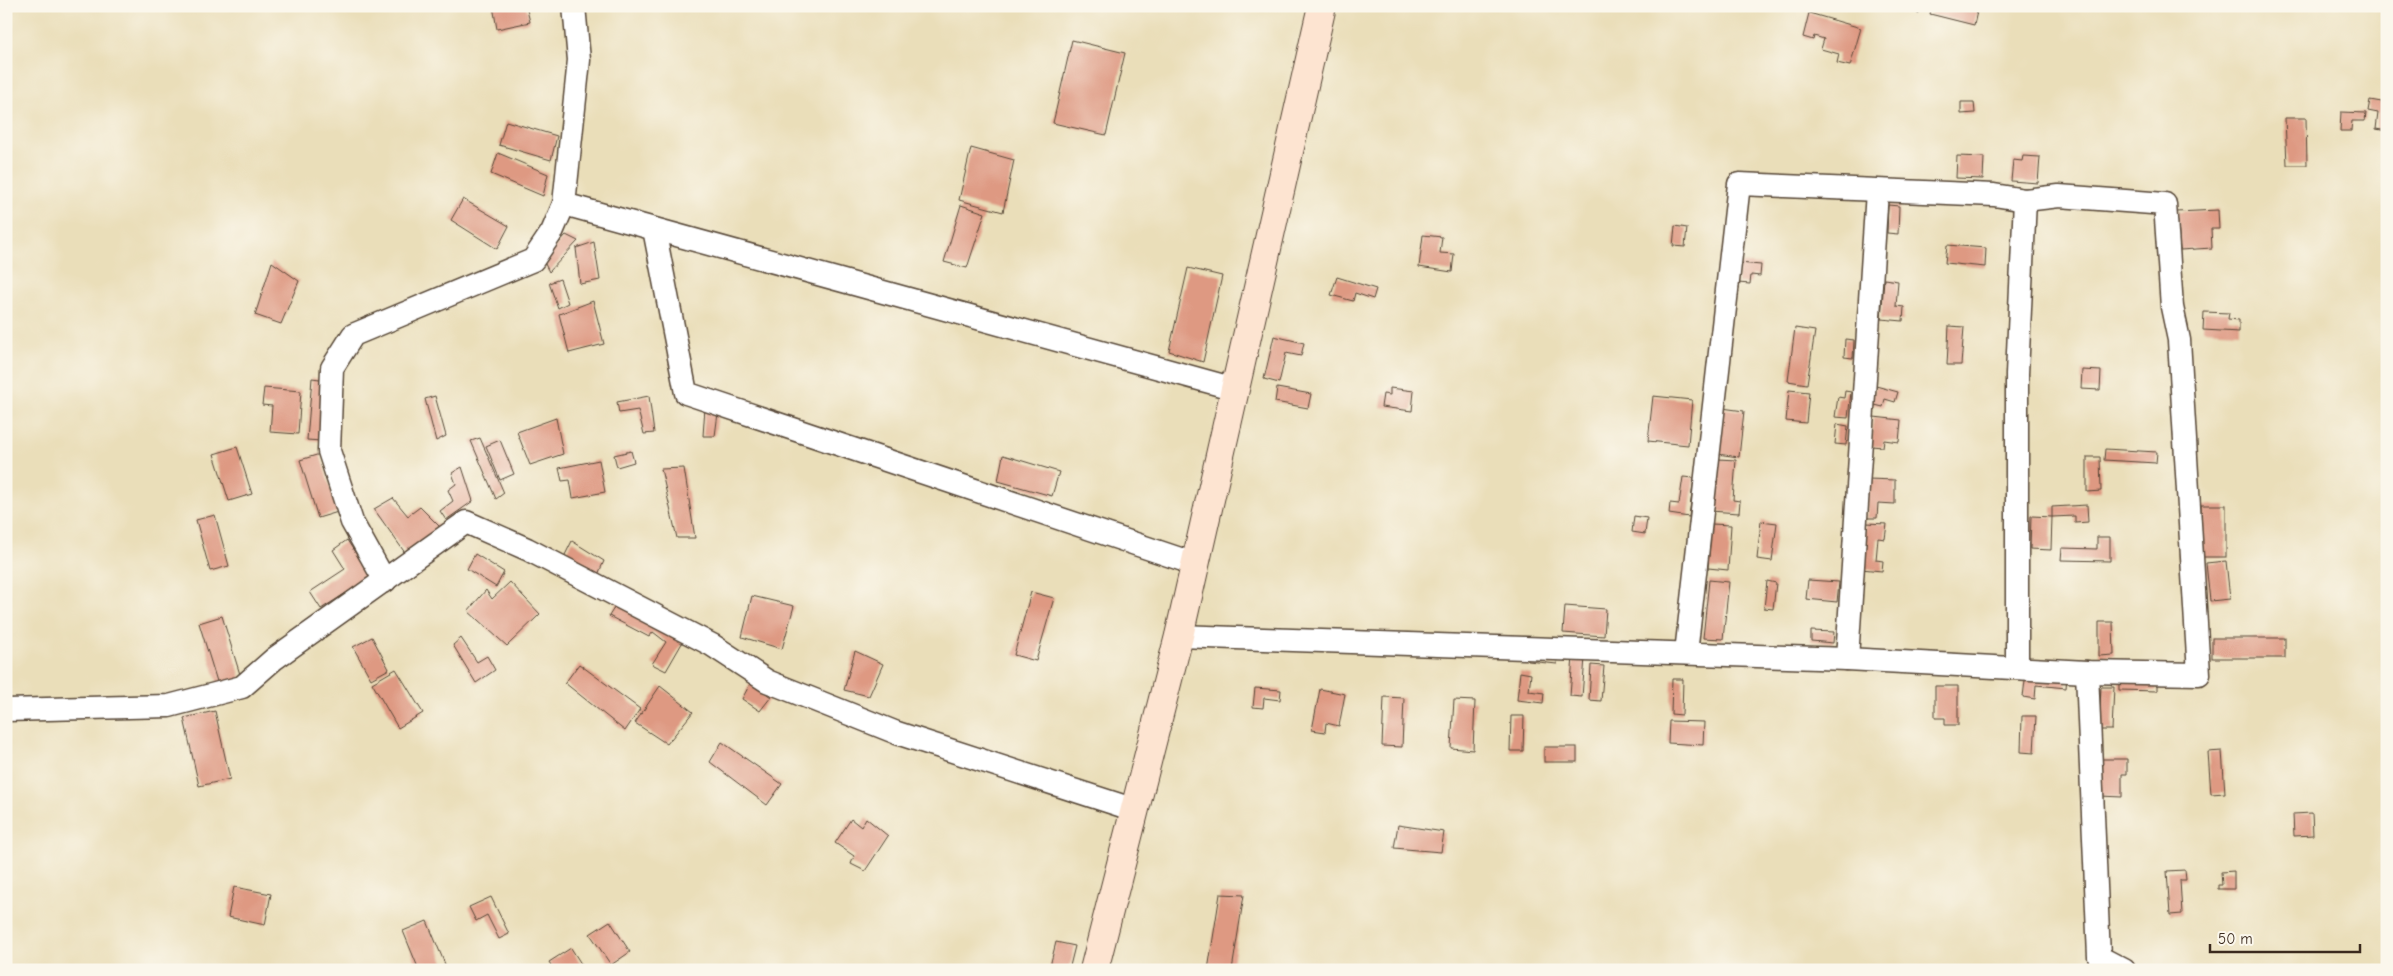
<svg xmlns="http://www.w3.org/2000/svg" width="2393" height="976" font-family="'Comic Neue',sans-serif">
	<rect width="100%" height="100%" fill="#fbf7ec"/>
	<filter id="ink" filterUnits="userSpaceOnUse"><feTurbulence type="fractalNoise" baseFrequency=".02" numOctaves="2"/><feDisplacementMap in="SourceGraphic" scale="10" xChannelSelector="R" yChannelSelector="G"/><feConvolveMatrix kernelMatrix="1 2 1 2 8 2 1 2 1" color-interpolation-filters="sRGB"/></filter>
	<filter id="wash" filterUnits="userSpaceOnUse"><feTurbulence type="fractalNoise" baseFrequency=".0096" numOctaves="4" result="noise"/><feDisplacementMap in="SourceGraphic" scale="20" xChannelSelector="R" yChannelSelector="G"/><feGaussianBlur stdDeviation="1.12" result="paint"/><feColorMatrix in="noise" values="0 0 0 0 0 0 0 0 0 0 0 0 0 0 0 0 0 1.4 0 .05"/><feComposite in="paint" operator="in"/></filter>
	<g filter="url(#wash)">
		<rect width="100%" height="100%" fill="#eadeb9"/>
		<g id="blocks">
			<!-- building -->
			<g fill="#de9982">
				<polygon points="493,6 526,6 530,22 497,29"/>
				<polygon points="1897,6 1921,6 1919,13"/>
				<polygon points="1932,6 1977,6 1978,7 1974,25 1930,14"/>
				<polygon points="1809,13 1861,28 1850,66 1837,63 1839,54 1821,49 1824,39 1814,36 1813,40 1803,37"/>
				<polygon points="1072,40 1125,53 1106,135 1053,123"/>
				<polygon points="2370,100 2387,103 2387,131 2376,129 2378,113 2368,111"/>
				<polygon points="1961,102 1974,102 1975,113 1961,114"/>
				<polygon points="2341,112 2366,113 2365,121 2352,121 2351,131 2340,131"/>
				<polygon points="2285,118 2306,118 2307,165 2287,165"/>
				<polygon points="506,121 557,136 551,160 499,145"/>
				<polygon points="971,148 1014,160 1003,212 959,200"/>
				<polygon points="498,153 548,174 543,196 491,174"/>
				<polygon points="1957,156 1984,157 1983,179 1956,178"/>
				<polygon points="2023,156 2040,157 2038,183 2011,181 2013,160 2022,161"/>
				<polygon points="463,199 509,226 497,249 451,220"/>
				<polygon points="961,205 985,213 967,268 944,262"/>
				<polygon points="1888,205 1899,206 1898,234 1887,233"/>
				<polygon points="2218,210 2219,229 2211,229 2212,248 2180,250 2177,212"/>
				<polygon points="1675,226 1687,228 1685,247 1673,246"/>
				<polygon points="566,235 578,241 549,272 543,260"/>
				<polygon points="1423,235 1442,237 1440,253 1454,254 1452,272 1419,267"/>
				<polygon points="594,242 600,280 580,284 576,248"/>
				<polygon points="1947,245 1986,248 1985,267 1945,263"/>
				<polygon points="272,262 299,281 281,324 255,315"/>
				<polygon points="1739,263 1761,265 1760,276 1751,275 1750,284 1738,283"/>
				<polygon points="1188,268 1222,276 1203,362 1169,351"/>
				<polygon points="1337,277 1376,289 1373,299 1355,293 1353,301 1331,295"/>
				<polygon points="560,279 568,303 558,308 549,283"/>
				<polygon points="1884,279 1898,281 1896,306 1904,307 1903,321 1881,319"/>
				<polygon points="593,301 604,344 569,353 559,314"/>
				<polygon points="2204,312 2229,313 2228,319 2239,320 2239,332 2203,330"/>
				<polygon points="1949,326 1964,327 1961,365 1947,365"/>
				<polygon points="1795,328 1815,331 1807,384 1788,381"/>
				<polygon points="1274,336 1304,343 1301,356 1286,353 1279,383 1264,379"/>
				<polygon points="1845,339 1854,340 1853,358 1844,357"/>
				<polygon points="2082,370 2101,371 2100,390 2081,389"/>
				<polygon points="312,378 327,380 321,441 307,440"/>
				<polygon points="1876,386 1898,392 1895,402 1885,399 1883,407 1871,404"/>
				<polygon points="264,388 301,391 298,434 270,432 272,406 262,405"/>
				<polygon points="1277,388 1311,394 1308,408 1275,402"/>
				<polygon points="1390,388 1414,391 1412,411 1381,407 1383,394 1390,395"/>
				<polygon points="1789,390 1809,392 1806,423 1786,421"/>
				<polygon points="1845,391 1851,392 1848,418 1835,417 1838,397 1844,398"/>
				<polygon points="435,396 446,436 436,441 425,399"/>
				<polygon points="649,396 654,433 644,434 638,410 619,413 617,402"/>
				<polygon points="1653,396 1692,400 1688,445 1648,441"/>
				<polygon points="705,407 718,413 715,436 703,436"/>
				<polygon points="1722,408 1744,411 1739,457 1717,454"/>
				<polygon points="1874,417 1901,420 1899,442 1884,440 1883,447 1871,446"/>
				<polygon points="556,418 563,454 530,465 517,432"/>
				<polygon points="1837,424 1848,426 1846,445 1835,444"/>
				<polygon points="480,438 504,493 496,499 471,441"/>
				<polygon points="500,440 514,474 500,480 486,446"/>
				<polygon points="237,447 252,494 229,501 214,454"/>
				<polygon points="2105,449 2157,452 2156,463 2104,460"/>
				<polygon points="631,451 634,462 617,467 614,455"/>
				<polygon points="320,454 338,512 318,518 300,460"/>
				<polygon points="1003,455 1059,472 1052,496 998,481"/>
				<polygon points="2087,457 2100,457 2101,491 2087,492"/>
				<polygon points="1718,459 1736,460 1733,500 1740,501 1739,513 1710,511 1711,500 1715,501"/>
				<polygon points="599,460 605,492 573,498 570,480 562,481 559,468"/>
				<polygon points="462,467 473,501 446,520 440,511 453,501 448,490 456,484 452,473"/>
				<polygon points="684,468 695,538 677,538 661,469"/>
				<polygon points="1683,477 1694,478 1689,517 1669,514 1670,503 1679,504"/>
				<polygon points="1868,479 1895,480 1895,504 1878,503 1877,518 1867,518"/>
				<polygon points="393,498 408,516 420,507 441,528 408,557 374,509"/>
				<polygon points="2087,505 2088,522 2075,523 2075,516 2052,517 2052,507"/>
				<rect x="2201" y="505" width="25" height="52"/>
				<polygon points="215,515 229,566 210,571 196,520"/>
				<polygon points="1634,516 1647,518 1645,534 1632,532"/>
				<polygon points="2031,516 2052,517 2051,550 2030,549"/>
				<polygon points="1761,521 1777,523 1772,561 1757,559"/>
				<polygon points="1866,523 1887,524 1885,539 1878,538 1876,560 1883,561 1882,571 1861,569"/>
				<polygon points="1711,524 1731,525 1728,570 1708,568"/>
				<polygon points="2097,537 2110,537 2110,561 2061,560 2062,548 2097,549"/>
				<polygon points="347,540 371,577 321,609 310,592 345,569 333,550"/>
				<polygon points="572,541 604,561 597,577 562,561"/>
				<polygon points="475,554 504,572 496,587 467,569"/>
				<polygon points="2226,561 2230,599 2210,601 2206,563"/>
				<polygon points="1709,580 1729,582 1723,639 1703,638"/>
				<polygon points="1808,580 1839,582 1837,602 1806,599"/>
				<polygon points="1767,581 1776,583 1773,609 1764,608"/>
				<polygon points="510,582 540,614 507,646 468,611 486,590 492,599"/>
				<polygon points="1031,592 1054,598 1036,661 1014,655"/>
				<polygon points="752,596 794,606 782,649 742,637"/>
				<polygon points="619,600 685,638 666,671 652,664 666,642 653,632 649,637 609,616"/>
				<polygon points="1565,606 1606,609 1604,636 1563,633"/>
				<polygon points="222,616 242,681 219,688 199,623"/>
				<polygon points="2099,622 2113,622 2114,655 2099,656"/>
				<polygon points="1811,631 1834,632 1833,643 1811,641"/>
				<polygon points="372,637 389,669 371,679 353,647"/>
				<polygon points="461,638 477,662 487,656 495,670 476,683 453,645"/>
				<rect x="2212" y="638" width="73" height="20"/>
				<polygon points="855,651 883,664 869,696 844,690"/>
				<polygon points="1529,652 1558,654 1557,664 1528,661"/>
				<polygon points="1573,656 1585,657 1582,697 1570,696"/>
				<polygon points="579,664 640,709 625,731 565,683"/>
				<polygon points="1591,665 1604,666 1601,701 1589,700"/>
				<polygon points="396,669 423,713 398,728 372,683"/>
				<polygon points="1520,672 1531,674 1529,691 1544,693 1543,703 1517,700"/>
				<polygon points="2026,672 2067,676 2066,688 2036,685 2035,699 2023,697"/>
				<polygon points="2119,676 2157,677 2157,691 2119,690"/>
				<polygon points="1672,679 1683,679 1682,715 1671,714"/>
				<polygon points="751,682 771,697 760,711 742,699"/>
				<polygon points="660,686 693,712 667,744 635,723"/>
				<polygon points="1935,686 1958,686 1958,725 1945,725 1945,718 1935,718"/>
				<polygon points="2101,687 2114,687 2112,730 2099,730"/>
				<polygon points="1255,688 1281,690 1280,700 1264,698 1263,708 1253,707"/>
				<polygon points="1320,689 1345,694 1339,726 1326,723 1325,732 1312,730"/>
				<polygon points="1384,697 1404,698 1402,747 1382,746"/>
				<polygon points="1454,700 1475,701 1473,750 1451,748"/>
				<polygon points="215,711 230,779 199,786 184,718"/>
				<polygon points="1511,716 1524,716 1523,751 1510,751"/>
				<polygon points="2022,716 2036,716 2034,753 2021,752"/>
				<polygon points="1669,721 1704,722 1703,745 1668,743"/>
				<polygon points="722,742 782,784 767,805 710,762"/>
				<rect x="1544" y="747" width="33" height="15"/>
				<polygon points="2222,751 2225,793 2211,794 2208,752"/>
				<polygon points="2100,759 2127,759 2127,774 2122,774 2122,797 2100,796"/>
				<polygon points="2312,813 2313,835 2294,836 2293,814"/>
				<polygon points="866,818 888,836 865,871 851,864 854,856 835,843 851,819 861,827"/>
				<polygon points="1398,825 1444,832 1441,852 1394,848"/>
				<polygon points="2185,870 2186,880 2180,880 2182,914 2170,915 2167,871"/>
				<polygon points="2234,871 2234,889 2218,889 2218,885 2222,885 2221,872"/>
				<polygon points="234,887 271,894 265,925 228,917"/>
				<polygon points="1220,894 1244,895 1232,970 1208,970"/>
				<polygon points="491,897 509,934 499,939 487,915 476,921 469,907"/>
				<polygon points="427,921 447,969 445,970 419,970 403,931"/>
				<polygon points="610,921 630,952 611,965 590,934"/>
				<polygon points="1056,942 1075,946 1069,970 1049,970"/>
				<polygon points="571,948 585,970 554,970 549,962"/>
			</g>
		</g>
	</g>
	<g filter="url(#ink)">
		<use href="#blocks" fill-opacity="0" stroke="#554535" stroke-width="1"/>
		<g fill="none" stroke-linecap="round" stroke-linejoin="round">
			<defs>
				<g id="street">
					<polyline points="564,204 1235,389"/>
					<polyline points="654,229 686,393 1195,564"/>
					<polyline points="385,581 352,522 329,451 332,368 353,335 533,260 552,232 564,204 579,60 574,6"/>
					<polyline points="1179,636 1847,659 2087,672 2199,674 2179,340 2172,307 2165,204 2059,196 2025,200 1994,195 1739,184 1686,653"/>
					<polyline points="1847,659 1877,191"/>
					<polyline points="2017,667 2017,374 2025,200"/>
					<polyline points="2087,672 2099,957 2124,970"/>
					<polyline points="6,710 169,706 242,687 274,659 466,522 527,549 712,645 767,681 897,733 1135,810"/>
				</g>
				<polyline id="secondary" points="1094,970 1179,636 1322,6"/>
			</defs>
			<!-- street casing -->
			<use href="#street" stroke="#554535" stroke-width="25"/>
			<!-- secondary casing -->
			<use href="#secondary" stroke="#554535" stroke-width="30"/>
			<!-- street -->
			<use href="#street" stroke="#fff" stroke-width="22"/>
			<!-- secondary -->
			<use href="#secondary" stroke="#fde4d1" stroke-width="28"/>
		</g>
	</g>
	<!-- margin -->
	<rect width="2393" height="976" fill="none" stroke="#fbf7ec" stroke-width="25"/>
	<!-- scale -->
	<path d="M2210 944v8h150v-8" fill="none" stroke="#3b2a1e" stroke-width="2.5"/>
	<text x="2218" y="944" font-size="15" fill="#3b2a1e" stroke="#fbf7ec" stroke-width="4" paint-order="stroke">50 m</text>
</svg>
